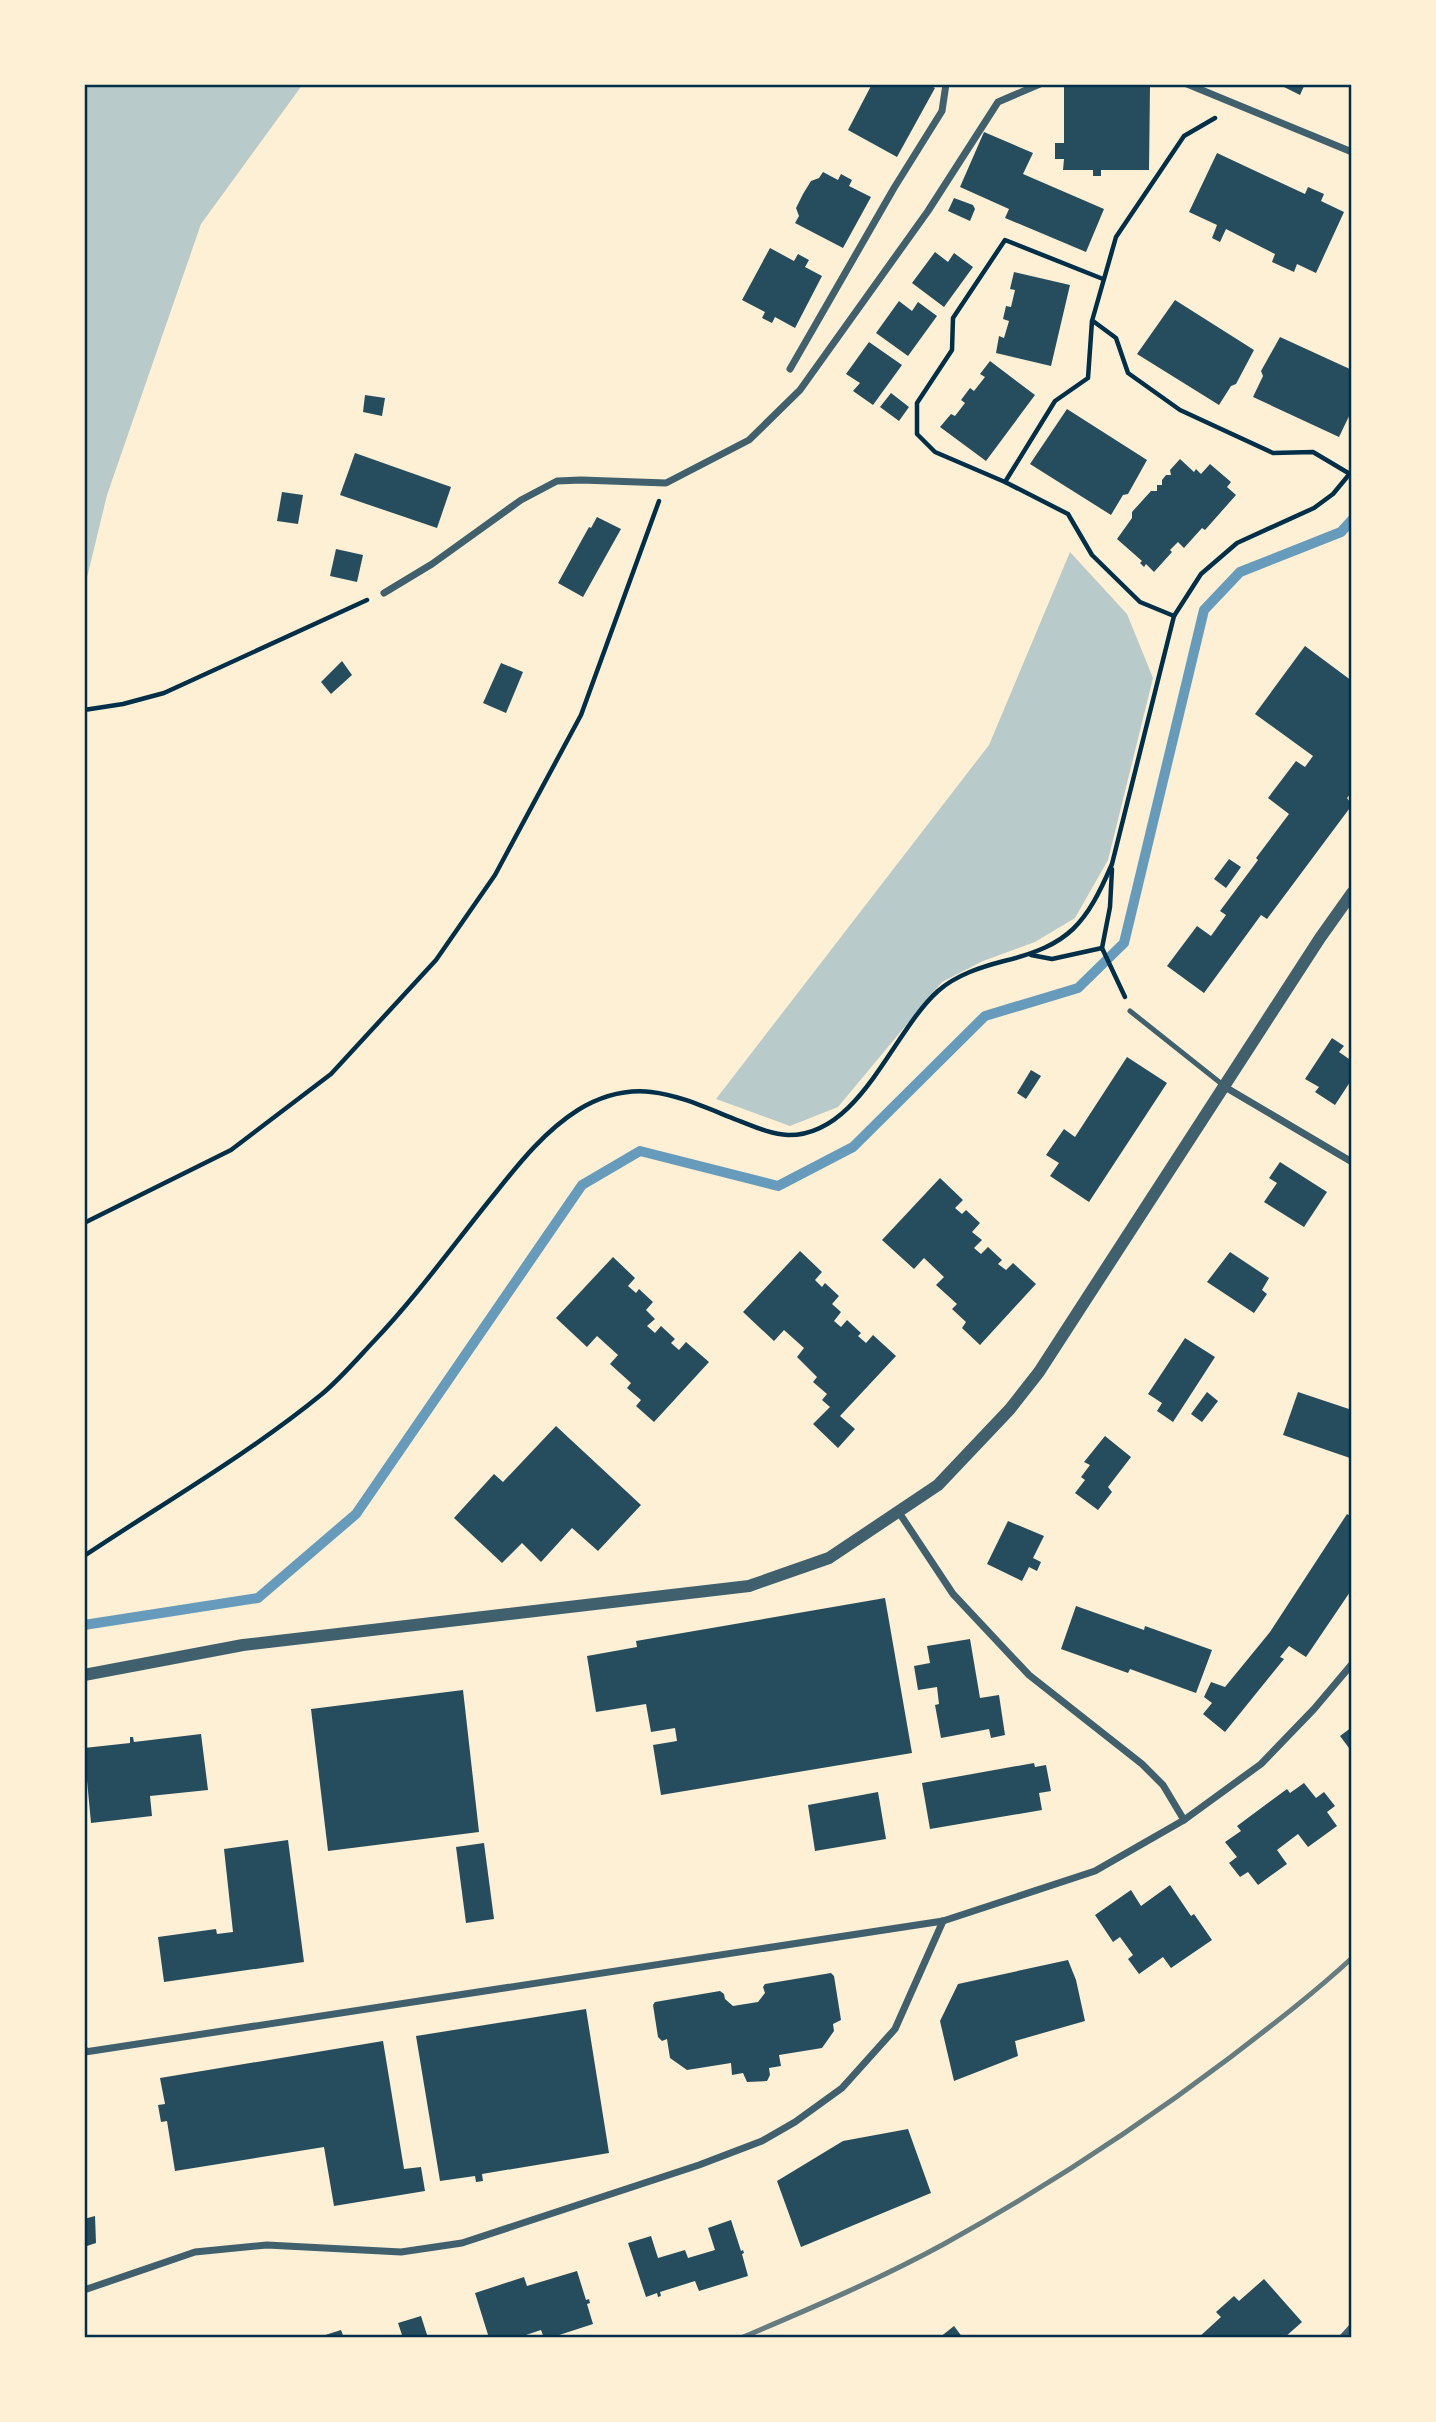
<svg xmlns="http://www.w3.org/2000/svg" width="1436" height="2422" font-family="'DM Sans',sans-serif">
	<rect width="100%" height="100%" fill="#fdf0d5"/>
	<!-- green -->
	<g fill="#b9caca">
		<polygon points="84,84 303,84 201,224 107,495 84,590"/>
		<polygon points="1070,552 1127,614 1153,678 1108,860 1075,918 1035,942 983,961 942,982 838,1107 790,1126 716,1099 989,745"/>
	</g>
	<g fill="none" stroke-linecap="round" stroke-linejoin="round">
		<!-- stream -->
		<polyline stroke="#669bbc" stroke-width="10" points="84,1625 258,1598 356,1514 582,1185 640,1151 778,1186 853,1147 985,1016 1078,988 1124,943 1204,610 1240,572 1341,532 1352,520"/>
	</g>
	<!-- building -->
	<g fill="#264d5e">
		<polygon points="872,84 927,84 935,88 897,157 848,130"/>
		<polygon points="1278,84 1305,84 1300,95"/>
		<polygon points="1064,87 1150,87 1149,170 1101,170 1101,176 1093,176 1093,170 1063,170 1064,159 1055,159 1055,143 1064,143"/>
		<polygon points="984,132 1033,153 1023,174 1104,209 1086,252 1005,218 1009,209 960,187"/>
		<polygon points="1217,153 1305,194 1308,187 1324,194 1321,201 1344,212 1316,273 1297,264 1294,272 1272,262 1275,254 1226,229 1220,242 1212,238 1217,225 1189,212"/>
		<polygon points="823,172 838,180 841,174 852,180 849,186 871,197 843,248 795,223 799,216 796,208 803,194 811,181 819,178"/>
		<polygon points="954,198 973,205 975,209 970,221 948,211"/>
		<polygon points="770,248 794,261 798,254 809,260 805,267 822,276 795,328 775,317 772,323 762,318 765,312 742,300"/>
		<polygon points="935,252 948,262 954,253 973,267 944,307 912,283"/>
		<polygon points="1014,272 1070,285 1051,366 996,353 999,336 1004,338 1009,321 1003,319 1006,306 1011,307 1015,290 1010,289"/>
		<polygon points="1175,300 1254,350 1236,384 1231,386 1219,405 1137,354"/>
		<polygon points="899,301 912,311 918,302 937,316 908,356 876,333"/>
		<polygon points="1280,337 1352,370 1352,410 1339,437 1253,397 1263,376 1261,371"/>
		<polygon points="869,342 902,365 873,405 853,391 860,383 846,374"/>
		<polygon points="990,361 1035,395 986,461 940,427 951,414 955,416 965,403 961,400 970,388 974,391 985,377 980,374"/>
		<polygon points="891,393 909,407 899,421 880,407"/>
		<polygon points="365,395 385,398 382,416 363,412"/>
		<polygon points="1067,409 1147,460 1128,494 1123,495 1111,515 1030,464"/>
		<polygon points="355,453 451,487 437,528 340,495"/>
		<polygon points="1180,459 1194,472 1196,469 1201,474 1210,464 1231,482 1227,487 1236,495 1205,530 1202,528 1184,548 1178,542 1170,550 1172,552 1154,572 1146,564 1144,567 1140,563 1142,561 1117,539 1132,518 1132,512 1151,491 1157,491 1157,485 1162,485 1162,480 1166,475 1171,475 1170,470"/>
		<polygon points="282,492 303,495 298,524 277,521"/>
		<polygon points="597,517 621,529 583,597 558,583 589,527 591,528"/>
		<polygon points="336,549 363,555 357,582 330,576"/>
		<polygon points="1305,646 1352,681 1352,792 1347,798 1352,805 1267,919 1261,915 1204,993 1167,966 1197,926 1211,936 1226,915 1220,911 1258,860 1256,858 1289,814 1268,798 1296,761 1305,767 1313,756 1255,714"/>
		<polygon points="342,661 352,675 331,694 321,682"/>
		<polygon points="501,663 523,672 506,713 483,703"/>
		<polygon points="1229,859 1241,867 1226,888 1214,879"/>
		<polygon points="1332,1038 1344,1046 1339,1052 1352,1061 1352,1079 1335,1105 1315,1092 1319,1087 1305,1079"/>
		<polygon points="1127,1057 1167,1083 1089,1202 1050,1176 1059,1163 1046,1155 1064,1129 1075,1137"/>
		<polygon points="1031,1070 1041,1076 1026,1099 1017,1093"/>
		<polygon points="1280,1162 1327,1192 1304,1227 1264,1202 1277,1183 1269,1178"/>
		<polygon points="940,1178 963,1200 955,1208 962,1214 966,1210 980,1223 972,1232 982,1240 974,1248 981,1254 988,1247 1002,1260 998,1264 1006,1270 1013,1263 1036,1284 980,1345 962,1328 966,1322 952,1309 957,1304 936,1285 944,1277 924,1258 914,1269 882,1240"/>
		<polygon points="800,1251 822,1272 815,1280 822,1287 825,1283 839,1296 832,1304 841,1312 834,1321 841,1327 847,1320 861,1333 858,1336 866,1343 873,1335 896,1356 840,1416 855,1429 838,1448 813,1424 830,1407 822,1400 827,1394 813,1382 817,1377 797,1357 804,1348 784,1330 774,1341 743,1312"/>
		<polygon points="1230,1252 1269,1278 1262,1290 1267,1294 1254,1313 1207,1282"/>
		<polygon points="613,1257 635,1278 628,1286 636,1293 639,1289 653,1302 646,1310 655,1319 647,1326 655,1333 661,1326 675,1339 671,1343 679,1350 686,1342 709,1362 654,1422 636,1406 641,1400 627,1388 631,1383 610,1364 618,1355 597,1336 587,1347 556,1318"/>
		<polygon points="1185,1338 1215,1357 1173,1422 1157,1411 1162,1403 1148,1394"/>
		<polygon points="1207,1392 1218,1401 1202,1422 1191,1414"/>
		<polygon points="1298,1392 1352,1410 1350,1458 1283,1435"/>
		<polygon points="556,1426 641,1505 598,1551 572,1528 541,1562 522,1543 502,1563 454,1518 494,1474 503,1482"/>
		<polygon points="1105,1436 1131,1457 1108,1487 1112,1492 1098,1510 1075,1493 1085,1480 1081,1477 1090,1465 1084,1462"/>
		<polygon points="1347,1514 1352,1517 1352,1589 1306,1657 1289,1646 1280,1657 1284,1659 1225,1732 1203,1714 1212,1703 1204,1697 1211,1682 1225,1687 1270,1632"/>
		<polygon points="1008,1521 1044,1536 1033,1558 1041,1562 1037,1571 1029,1567 1022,1581 987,1564"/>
		<polygon points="885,1598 912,1753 661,1795 653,1745 677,1741 675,1728 651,1732 646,1704 596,1712 587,1656 637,1647 636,1641"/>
		<polygon points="1076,1606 1144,1630 1145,1626 1212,1650 1196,1693 1130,1669 1128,1673 1061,1649"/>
		<polygon points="970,1639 980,1698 999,1695 1005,1735 991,1738 989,1729 941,1738 935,1705 939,1704 937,1687 918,1690 914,1666 930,1663 927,1646"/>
		<polygon points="463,1690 479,1832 328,1851 311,1709"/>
		<polygon points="1352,1727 1352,1752 1340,1736"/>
		<polygon points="201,1734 208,1790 150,1796 152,1816 91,1823 84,1748 130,1743 130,1737 133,1737 134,1742"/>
		<polygon points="1034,1763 1035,1767 1046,1765 1051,1791 1039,1793 1042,1810 930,1829 922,1783"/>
		<polygon points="1304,1783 1316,1798 1324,1792 1335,1806 1327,1812 1337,1826 1308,1847 1298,1834 1277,1850 1287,1864 1258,1885 1248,1872 1240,1877 1229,1863 1237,1857 1225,1842 1241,1831 1237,1826 1287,1789 1290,1793"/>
		<polygon points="878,1792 886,1839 815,1851 808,1805"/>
		<polygon points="288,1840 304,1962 164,1982 158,1937 216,1929 217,1934 233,1932 224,1849"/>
		<polygon points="484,1843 494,1919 466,1923 456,1847"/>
		<polygon points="1170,1885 1191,1916 1194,1914 1212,1940 1171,1968 1163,1957 1139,1974 1128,1959 1133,1955 1120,1937 1113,1942 1095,1915 1131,1890 1141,1906"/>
		<polygon points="1068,1960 1076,1980 1085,2021 1015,2041 1018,2056 954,2081 940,2021 958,1984"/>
		<polygon points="831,1973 834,1976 841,2020 833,2024 834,2031 822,2048 779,2055 781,2066 769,2068 770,2075 767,2081 747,2082 743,2073 732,2075 731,2063 687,2070 670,2058 667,2039 662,2041 658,2037 653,2005 655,2002 720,1991 724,1994 725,1999 733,2006 758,2002 765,1993 763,1987 765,1984"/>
		<polygon points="586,2009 609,2153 482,2174 483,2181 476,2182 475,2176 440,2181 416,2036"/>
		<polygon points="383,2041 404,2169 421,2167 425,2191 334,2206 324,2147 175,2171 167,2121 161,2122 158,2105 165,2104 160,2078"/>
		<polygon points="908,2129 931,2193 801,2247 777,2181 843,2141"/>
		<polygon points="95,2216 96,2243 84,2247 84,2219"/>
		<polygon points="731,2220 741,2251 743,2250 744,2253 742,2254 748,2276 699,2291 695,2281 660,2292 661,2296 658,2297 657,2293 646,2297 628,2243 651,2236 658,2258 685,2250 688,2258 715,2250 708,2228"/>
		<polygon points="577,2271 586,2300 589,2299 590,2303 587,2304 593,2324 550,2338 544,2338 541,2330 517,2338 489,2338 475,2293 524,2277 527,2286"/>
		<polygon points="1264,2279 1302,2322 1284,2338 1198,2338 1221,2317 1216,2312 1234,2296 1239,2301"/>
		<polygon points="421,2316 428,2338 403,2338 398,2323"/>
		<polygon points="954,2326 963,2338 939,2338"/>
		<polygon points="341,2330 344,2338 319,2338 319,2337"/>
	</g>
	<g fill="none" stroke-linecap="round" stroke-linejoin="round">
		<!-- path -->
		<g stroke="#003049" stroke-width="4.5">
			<polyline points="1093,321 1116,338 1128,373 1180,410 1273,453 1313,452 1350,474"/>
			<polyline points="1005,482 935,452 917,434 917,403 952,350 953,318 1005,240 1103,279"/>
			<polyline points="1174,616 1140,602 1092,555 1068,514 1005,482 1055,401 1088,378 1092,321 1116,237 1184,136 1215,118"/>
			<polyline points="84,710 123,704 164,693 367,600"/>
			<polyline points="1112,869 1110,907 1102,948 1125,997"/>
			<polyline points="1031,955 1052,959 1102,948"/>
			<polyline points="84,1223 231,1150 331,1074 436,960 495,875 581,715 659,501"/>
			<path d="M84,1556c78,-52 166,-103 238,-162 19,-16 35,-35 52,-53 43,-45 83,-101 123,-150 23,-29 49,-61 81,-81 59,-36 101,-13 159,10 16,6 33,14 51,15 72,1 104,-103 150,-144 18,-16 43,-24 66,-30 66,-16 82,-37 108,-97l62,-248 27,-42 36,-31 77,-35 19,-14 19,-23"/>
		</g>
		<!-- service -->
		<polyline stroke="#3f606c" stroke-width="5" points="1130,1011 1223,1085"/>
		<!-- minor -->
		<g stroke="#3f606c" stroke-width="7">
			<polyline points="1187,84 1352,152"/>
			<polyline points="790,369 894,188 942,111 946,84"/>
			<polyline points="384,593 432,564 521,500 557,481 581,480 666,483 749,440 800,390 928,211 998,102 1040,84"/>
			<polyline points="1225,1087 1352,1162"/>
			<polyline points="898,1511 953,1594 1029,1675 1142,1764 1163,1785 1184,1820"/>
			<polyline points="84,2048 85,2052 943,1921 1095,1871 1184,1820 1261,1764 1314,1709 1352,1664"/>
			<polyline points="84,2290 195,2252 267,2245 401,2252 462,2243 699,2165 762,2141 795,2122 842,2088 895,2029 943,1921"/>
			<polyline points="1342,2338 1352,2327"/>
		</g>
		<!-- tertiary -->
		<polyline stroke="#3f606c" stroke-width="12" points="84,1675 243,1645 749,1586 829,1558 938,1485 1010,1409 1039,1372 1320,938 1352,893"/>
		<!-- rail -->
		<path stroke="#657d81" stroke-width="5" d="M741,2338c68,-29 137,-58 203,-94 99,-55 194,-117 284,-185 43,-33 85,-65 124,-101"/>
	</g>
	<!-- border -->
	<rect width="1436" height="2422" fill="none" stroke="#fdf0d5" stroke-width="172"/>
	<rect x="86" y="86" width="1264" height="2250" fill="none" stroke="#003049" stroke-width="2.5"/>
</svg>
